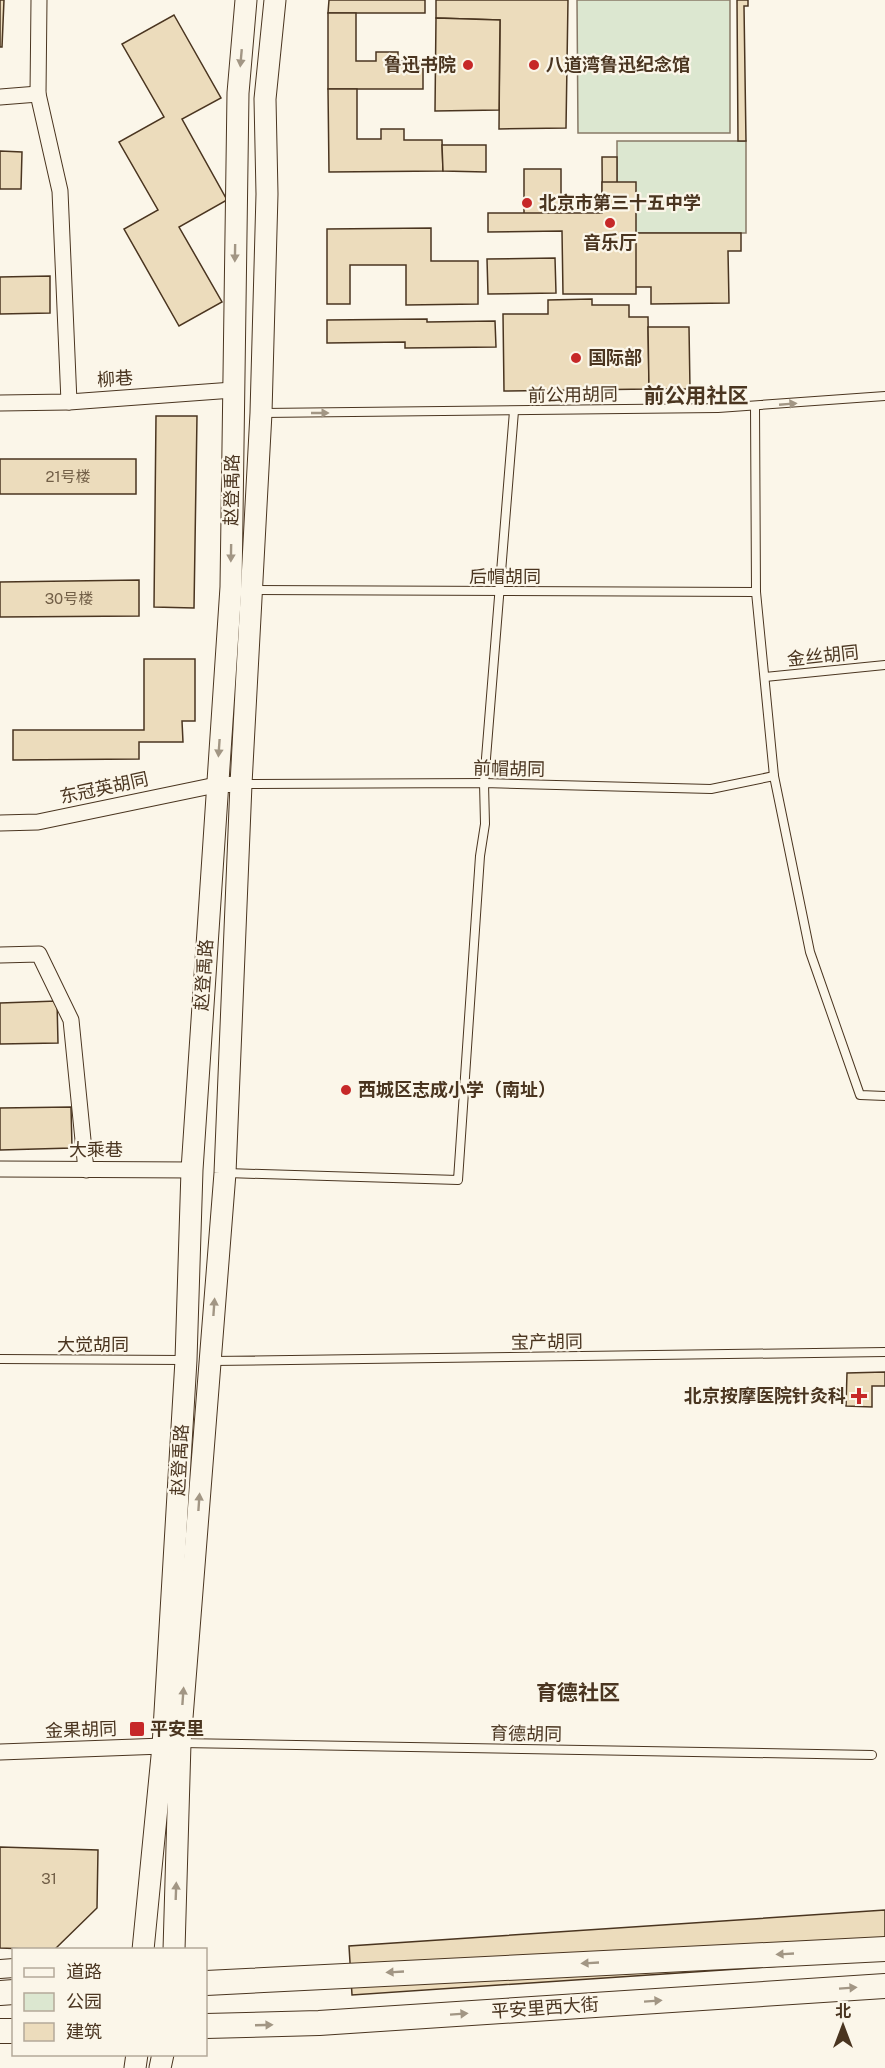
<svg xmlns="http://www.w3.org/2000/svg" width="885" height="2068" font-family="'Public Sans','Noto Sans SC',sans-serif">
	<rect width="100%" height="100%" fill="#fbf6e9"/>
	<!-- green -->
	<g fill="#dce7d0" stroke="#887966" stroke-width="1.5">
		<polygon points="577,0 730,0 730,133 578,133"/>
		<rect x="617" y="141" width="129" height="92"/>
	</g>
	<!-- building -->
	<g fill="#ecdcbc" stroke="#4a3520" stroke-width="1.5">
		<polygon points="0,0 4,0 2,47 0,47"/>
		<polygon points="329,0 425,0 425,13 328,13"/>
		<polygon points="436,0 568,0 566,128 499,129 500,20 436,18"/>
		<polygon points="737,0 748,0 748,6 744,6 746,141 738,141"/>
		<polygon points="328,13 356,13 356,61 376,61 376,52 398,52 398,61 423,61 423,89 328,89"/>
		<polygon points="174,15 221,98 182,119 227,200 179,227 222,302 179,326 124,229 158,210 119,142 164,117 122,44"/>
		<polygon points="436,18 500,20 499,110 435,111"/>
		<polygon points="328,89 357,89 357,139 381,139 381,129 404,129 404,140 442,140 443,171 329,172"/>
		<polygon points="442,145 486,145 486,172 443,171"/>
		<polygon points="0,151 22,152 21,189 0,189"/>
		<polygon points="602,157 617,157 617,233 741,233 741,251 728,251 729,303 651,304 651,287 603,287"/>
		<polygon points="524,169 561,169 561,222 524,223"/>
		<polygon points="602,182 636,182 636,294 563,294 562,231 488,232 488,213 602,213"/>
		<polygon points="431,228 431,261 478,261 478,304 406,305 406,265 350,265 350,304 327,304 327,229"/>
		<polygon points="555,258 556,293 488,294 487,259"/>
		<polygon points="50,276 50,313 0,314 0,277"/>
		<polygon points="592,299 592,305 629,305 629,317 648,317 649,389 504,391 503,314 548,314 548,300"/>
		<polygon points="427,319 427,322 495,321 496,347 405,348 405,342 327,343 327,320"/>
		<polygon points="648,327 689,327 690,389 649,389"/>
		<polygon points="156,416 197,416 194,608 154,607"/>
		<rect x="0" y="459" width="136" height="35"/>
		<polygon points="139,580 139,616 0,617 0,582"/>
		<polygon points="144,659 195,659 195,721 182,721 183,742 139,742 139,759 13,760 13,730 144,730"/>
		<polygon points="57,1001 58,1043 0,1044 0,1003"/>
		<polygon points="71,1107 72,1148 0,1150 0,1108"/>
		<polygon points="885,1372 885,1386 872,1386 872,1407 846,1406 847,1373"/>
		<polygon points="0,1847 98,1850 97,1908 54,1950 0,1948"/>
		<polygon points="885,1910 885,1959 352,1995 349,1946"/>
	</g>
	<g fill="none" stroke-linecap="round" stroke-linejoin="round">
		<defs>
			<g id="service">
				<polyline points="755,406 756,592 774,776 810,952 860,1095 885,1096"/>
				<polyline points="263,413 718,408 885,396"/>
				<polyline points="253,590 756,592"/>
				<polyline points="765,677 885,665"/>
				<polyline points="243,784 484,783 711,789 774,776"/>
				<polyline points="227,1173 458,1180 480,856 485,824 484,783 514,411"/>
				<polyline points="0,1359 184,1360"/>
				<polyline points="212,1361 885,1352"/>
				<polyline points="181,1743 872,1755"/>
			</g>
			<g id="minor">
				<polyline points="39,0 38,94 60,191 69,402"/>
				<polyline points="0,97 38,94"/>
				<polyline points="0,403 69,402 233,390"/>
				<polyline points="0,823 38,822 216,785 241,784"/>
				<polyline points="0,955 39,954 71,1020 86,1170"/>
				<polyline points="0,1169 192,1170"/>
				<polyline points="0,1752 163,1746"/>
			</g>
			<polyline id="tertiary" points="0,1969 14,1968"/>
			<g id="secondary">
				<polyline points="143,1950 163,1746 186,1360 192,1170 231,587 238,93 246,0"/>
				<polyline points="174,1950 180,1743 225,1173 241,784 261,413 267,194 265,99 275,0"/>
				<polyline points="135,2068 137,2054"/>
				<polyline points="160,2068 163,2054"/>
			</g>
			<g id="primary">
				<polyline points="206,1983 885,1949"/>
				<polyline points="0,1993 14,1992"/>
				<polyline points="206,2026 319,2023 885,1986"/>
				<polyline points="0,2031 14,2031"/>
			</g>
		</defs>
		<!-- service casing -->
		<use href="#service" stroke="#4a3520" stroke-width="10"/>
		<!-- minor casing -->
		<use href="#minor" stroke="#4a3520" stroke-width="17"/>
		<!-- tertiary casing -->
		<use href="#tertiary" stroke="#4a3520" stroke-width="20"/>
		<!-- secondary casing -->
		<use href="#secondary" stroke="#4a3520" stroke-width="23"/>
		<!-- primary casing -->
		<use href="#primary" stroke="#4a3520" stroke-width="26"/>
		<!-- service -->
		<use href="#service" stroke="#fbf6e9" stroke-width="8"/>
		<!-- minor -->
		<use href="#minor" stroke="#fbf6e9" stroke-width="15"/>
		<!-- tertiary -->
		<use href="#tertiary" stroke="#fbf6e9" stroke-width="18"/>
		<!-- secondary -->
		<use href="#secondary" stroke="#fbf6e9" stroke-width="21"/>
		<!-- primary -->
		<use href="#primary" stroke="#fbf6e9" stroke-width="24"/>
	</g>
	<!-- one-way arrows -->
	<defs><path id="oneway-solid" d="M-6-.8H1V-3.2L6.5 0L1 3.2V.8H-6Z" transform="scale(1.5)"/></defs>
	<g fill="#a29684">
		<use href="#oneway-solid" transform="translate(241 58) rotate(95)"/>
		<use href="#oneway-solid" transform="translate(235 253) rotate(91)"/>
		<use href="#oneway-solid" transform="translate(788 404) rotate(-5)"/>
		<use href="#oneway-solid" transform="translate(320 413)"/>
		<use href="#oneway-solid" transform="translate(231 553) rotate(91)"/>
		<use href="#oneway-solid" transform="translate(219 748) rotate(94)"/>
		<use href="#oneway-solid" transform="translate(214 1307) rotate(-86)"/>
		<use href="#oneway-solid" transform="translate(199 1502) rotate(-86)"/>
		<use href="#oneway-solid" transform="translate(183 1696) rotate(-86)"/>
		<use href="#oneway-solid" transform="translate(176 1891) rotate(-88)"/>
		<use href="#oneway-solid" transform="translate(785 1954) rotate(177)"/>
		<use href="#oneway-solid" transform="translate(590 1963) rotate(177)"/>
		<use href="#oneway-solid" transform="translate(395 1972) rotate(177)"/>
		<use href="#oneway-solid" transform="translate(848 1988) rotate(-4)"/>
		<use href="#oneway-solid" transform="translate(653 2001) rotate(-4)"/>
		<use href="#oneway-solid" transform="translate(459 2014) rotate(-4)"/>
		<use href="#oneway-solid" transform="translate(264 2025) rotate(-2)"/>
	</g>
	<!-- markers -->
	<g fill="#c62828" stroke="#fbf6e9" stroke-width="2">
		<circle cx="468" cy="65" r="6"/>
		<circle cx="534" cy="65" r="6"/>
		<circle cx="527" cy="203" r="6"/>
		<circle cx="610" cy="223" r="6"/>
		<circle cx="576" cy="358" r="6"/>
		<circle cx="346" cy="1090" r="6"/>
		<path d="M856 1387h6v6h6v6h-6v6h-6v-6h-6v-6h6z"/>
		<rect x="129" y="1721" width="16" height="16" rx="3"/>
	</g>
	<g text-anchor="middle" stroke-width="4.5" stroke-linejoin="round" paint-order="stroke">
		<!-- number labels -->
		<g font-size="15" fill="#725f47">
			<text x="68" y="482">21号楼</text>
			<text x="69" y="604">30号楼</text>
			<text x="49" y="1884">31</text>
		</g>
		<!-- poi labels -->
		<g font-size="18" font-weight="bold" fill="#4a3520" stroke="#fbf6e9" text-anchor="start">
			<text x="456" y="71" text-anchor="end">鲁迅书院</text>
			<text x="546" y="71">八道湾鲁迅纪念馆</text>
			<text x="539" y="209">北京市第三十五中学</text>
			<text x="610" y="249" text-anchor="middle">音乐厅</text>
			<text x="588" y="364">国际部</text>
			<text x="358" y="1096">西城区志成小学（南址）</text>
			<text x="846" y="1402" text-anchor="end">北京按摩医院针灸科</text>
			<text x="150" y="1735">平安里</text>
		</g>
		<!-- street labels -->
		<g font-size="18" fill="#4a3520" stroke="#fbf6e9">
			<text transform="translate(115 379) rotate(-4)" y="6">柳巷</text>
			<text transform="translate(573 395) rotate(-1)" y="6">前公用胡同</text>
			<text transform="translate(232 490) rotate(-89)" y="6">赵登禹路</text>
			<text x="505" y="583">后帽胡同</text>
			<text transform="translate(823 656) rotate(-6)" y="6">金丝胡同</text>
			<text transform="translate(509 769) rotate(1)" y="6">前帽胡同</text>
			<text transform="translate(104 788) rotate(-12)" y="6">东冠英胡同</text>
			<text transform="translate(204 975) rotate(-86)" y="6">赵登禹路</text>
			<text x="96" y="1156">大乘巷</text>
			<text transform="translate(547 1342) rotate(-1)" y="6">宝产胡同</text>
			<text x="93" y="1351">大觉胡同</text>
			<text transform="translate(180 1460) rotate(-87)" y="6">赵登禹路</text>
			<text transform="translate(81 1730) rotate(-2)" y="6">金果胡同</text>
			<text transform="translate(526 1734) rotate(1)" y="6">育德胡同</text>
			<text transform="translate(545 2008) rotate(-4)" y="6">平安里西大街</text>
		</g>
		<!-- quarter labels -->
		<g font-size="21" font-weight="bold" fill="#4a3520" stroke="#fbf6e9">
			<text x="696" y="403">前公用社区</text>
			<text x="578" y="1700">育德社区</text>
		</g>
	</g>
	<!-- legend -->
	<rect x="12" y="1948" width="195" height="108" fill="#fbf6e9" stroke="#b4a999" stroke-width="1.5"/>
	<rect x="24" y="1968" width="30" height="9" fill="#fbf6e9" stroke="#b4a999" stroke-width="1.5"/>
	<text x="66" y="1978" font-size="18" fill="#4a3520">道路</text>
	<rect x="24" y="1993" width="30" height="18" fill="#dce7d0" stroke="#b4a999" stroke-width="1.5"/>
	<text x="66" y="2008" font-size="18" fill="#4a3520">公园</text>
	<rect x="24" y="2023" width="30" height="18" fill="#ecdcbc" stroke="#b4a999" stroke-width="1.5"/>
	<text x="66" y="2038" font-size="18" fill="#4a3520">建筑</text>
	<!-- north arrow -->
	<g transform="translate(843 2026)" stroke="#fbf6e9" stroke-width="4.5" paint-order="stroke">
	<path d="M0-4.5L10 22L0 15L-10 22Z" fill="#4a3520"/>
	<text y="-9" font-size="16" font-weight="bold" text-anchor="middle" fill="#4a3520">北</text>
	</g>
</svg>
